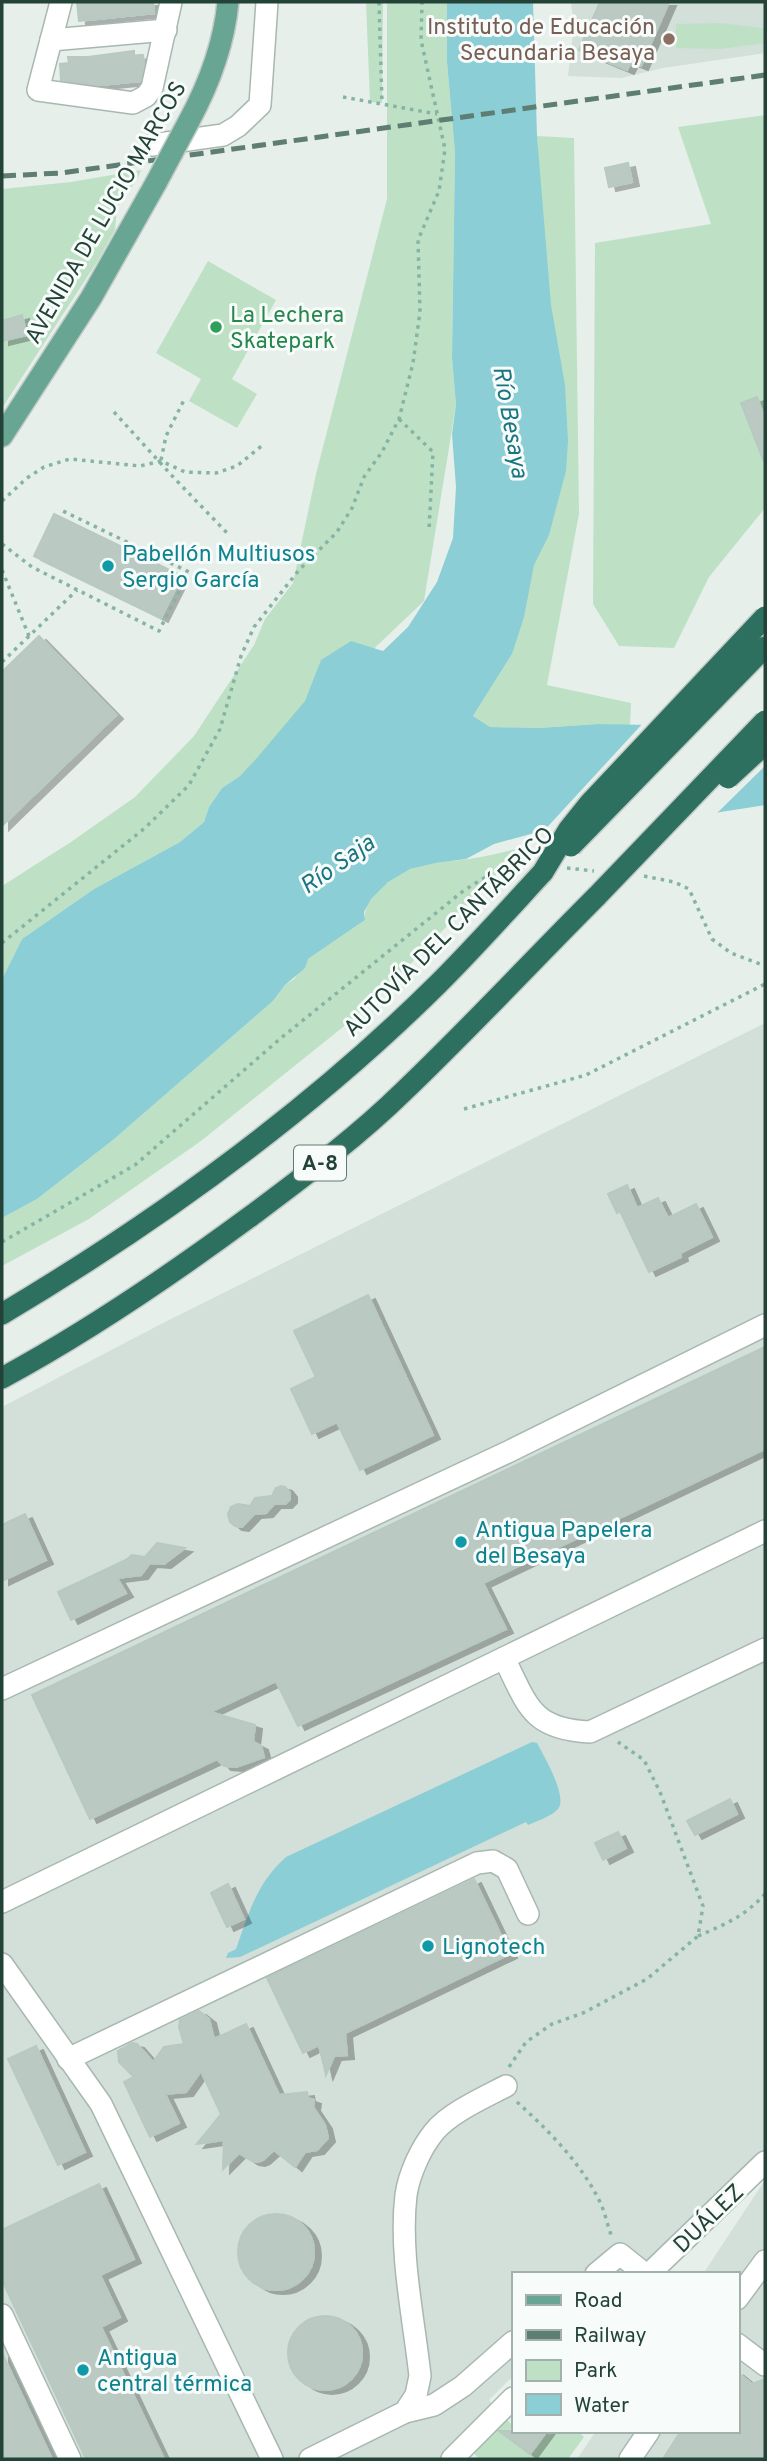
<svg xmlns="http://www.w3.org/2000/svg" width="767" height="2461" font-family="Overpass,sans-serif">
	<defs>
		<filter id="shadow"><feDropShadow dx="7" dy="4" stdDeviation="0" flood-color="#0004"/></filter>
	</defs>
	<rect width="100%" height="100%" fill="#e6efea"/>
	<!-- built -->
	<g fill="#d3dfd9">
		<polygon points="571,2 765,2 765,53 663,68 621,78 568,76 574,26"/>
		<polygon points="765,1023 765,2153 639,2274 513,2274 513,2376 489,2400 496,2410 447,2459 2,2459 2,1407 167,1321"/>
		<polygon points="765,2180 765,2459 577,2459 596,2431 737,2431 737,2274 703,2274"/>
	</g>
	<!-- green -->
	<g fill="#bee1c6">
		<polygon points="366,2 383,2 382,103 370,102"/>
		<polygon points="387,2 447,2 447,62 455,153 452,358 456,405 424,601 240,776 222,788 209,807 204,822 180,842 94,889 22,939 2,979 2,886 71,842 135,797 194,736 254,645 265,619 293,583 316,474 387,199"/>
		<polygon points="720,23 765,28 765,43 720,49 676,48 676,24"/>
		<polygon points="765,115 765,508 709,577 674,648 619,646 593,604 595,243 711,224 678,127"/>
		<polygon points="537,136 574,138 579,514 547,685 631,703 630,726 598,724 539,728 490,727 473,716 512,654 550,420"/>
		<polygon points="141,170 138,178 117,207 115,230 97,262 2,408 2,189 71,182"/>
		<polygon points="208,261 276,300 232,379 257,394 237,428 189,401 201,379 156,353"/>
		<path d="M523,847l-125,130 -50,46 -147,118 -112,78 -87,47v-48l35,-19 76,-59 160,-139 12,-16 9,-6 14,-20 57,-39c-2,-23 26,-43 45,-51 18,-8 40,-7 59,-10 19,-3 36,-7 54,-12z"/>
		<polygon points="504,2416 513,2426 506,2435 529,2453 546,2433 550,2435 553,2431 578,2431 584,2437 568,2459 479,2459 472,2451"/>
	</g>
	<!-- water -->
	<g fill="#8cced5">
		<polygon points="447,2 533,2 537,136 551,305 565,385 568,441 566,471 549,535 534,565 524,617 512,654 473,716 490,727 539,728 598,724 649,725 765,752 765,805 708,814 556,827 494,844 466,859 435,863 410,869 388,882 371,899 364,912 365,920 308,959 305,968 285,985 273,1001 113,1140 37,1199 2,1218 2,979 22,939 94,889 180,842 204,822 209,807 222,788 240,776 256,759 305,701 321,660 351,641 383,651 408,627 437,582 453,538 456,487 452,434 456,405 452,358 455,153 447,62"/>
		<path d="M532,1742l5,1c7,13 31,54 21,66 -6,7 -21,12 -30,16l-2,-3 -286,135 -14,1 2,-5 8,-4c13,-36 20,-65 50,-92z"/>
	</g>
	<!-- pier -->
	<polygon fill="#e6efea" points="644,722 710,727 765,748 765,766 713,817 642,825 585,824 540,835"/>
	<!-- building -->
	<g fill="#bacac3" stroke="#b7c9c1" stroke-width="2" filter="url(#shadow)">
		<polygon points="77,2 153,2 154,13 79,21"/>
		<polygon points="600,2 669,2 641,66 631,62 627,70 579,50"/>
		<polygon points="134,51 134,56 143,55 144,63 140,81 100,85 61,80 60,64 69,63 68,57 88,57"/>
		<polygon points="628,163 632,182 609,187 605,168"/>
		<polygon points="22,315 27,335 2,341 2,321"/>
		<polygon points="757,397 765,419 764,462 741,403"/>
		<polygon points="54,514 182,576 161,618 34,556"/>
		<polygon points="39,636 116,715 2,826 2,672"/>
		<polygon points="627,1185 637,1208 658,1198 668,1218 696,1204 712,1237 680,1253 681,1257 649,1272 620,1211 617,1213 608,1194"/>
		<polygon points="368,1295 433,1435 360,1470 337,1422 312,1434 291,1389 316,1377 294,1331"/>
		<polygon points="765,1347 765,1449 483,1583 506,1629 298,1726 276,1681 210,1712 255,1725 253,1742 261,1746 264,1757 236,1767 224,1766 217,1759 90,1819 32,1695"/>
		<polygon points="281,1486 285,1487 290,1493 290,1499 285,1504 274,1504 266,1513 254,1514 242,1527 235,1526 230,1522 228,1514 231,1507 238,1504 250,1506 255,1498 272,1496 276,1488"/>
		<polygon points="25,1514 46,1560 2,1581 2,1525"/>
		<polygon points="157,1543 185,1548 164,1564 150,1563 141,1575 117,1578 126,1593 71,1620 58,1592 126,1560 132,1555 145,1557"/>
		<polygon points="730,1799 737,1814 695,1835 687,1821"/>
		<polygon points="618,1832 626,1848 603,1860 595,1843"/>
		<polygon points="474,1879 510,1954 345,2033 347,2055 334,2056 326,2075 319,2045 303,2053 267,1978"/>
		<polygon points="228,1884 244,1919 227,1927 211,1893"/>
		<polygon points="199,2011 209,2019 214,2039 246,2024 279,2095 307,2092 308,2098 314,2100 313,2107 325,2125 328,2138 317,2150 305,2152 295,2167 274,2150 263,2160 258,2162 252,2161 239,2153 223,2169 224,2140 197,2144 221,2114 201,2071 186,2092 165,2094 179,2123 150,2137 124,2082 134,2077 119,2062 118,2051 132,2043 137,2044 153,2062 164,2047 184,2044 179,2027 180,2020"/>
		<polygon points="36,2046 85,2152 58,2165 8,2059"/>
		<polygon points="99,2184 134,2259 100,2275 120,2317 101,2327 164,2459 86,2459 2,2280 2,2230"/>
		<circle cx="276" cy="2252" r="38"/>
		<circle cx="325" cy="2353" r="37"/>
		<polygon points="2,2353 52,2459 2,2459"/>
		<polygon points="737,2372 752,2384 765,2379 765,2459 663,2459 681,2431 737,2431"/>
		<polygon points="499,2431 547,2431 530,2454"/>
	</g>
	<g fill="none" stroke-linecap="round" stroke-linejoin="round">
		<defs>
			<g id="minor">
				<polyline points="61,2 38,90 133,103 146,96 152,88 171,2"/>
				<polyline points="51,40 166,30"/>
				<polyline points="152,145 223,135 238,126 260,105 267,2"/>
				<path d="M504,1658c24,48 27,71 86,74l175,-83"/>
				<polyline points="2,1689 510,1451 765,1325"/>
				<polyline points="2,1902 765,1531"/>
				<polyline points="2,1964 101,2104 272,2459"/>
				<polyline points="68,2059 477,1863 493,1861 507,1869 528,1914"/>
				<polyline points="596,2274 620,2254 645,2274"/>
				<polyline points="649,2274 765,2162"/>
				<polyline points="737,2299 765,2261"/>
				<polyline points="2,2315 70,2459"/>
				<polyline points="737,2344 765,2365"/>
				<polyline points="405,2412 434,2405 463,2386 513,2342"/>
				<path d="M310,2459l95,-47 11,-17 4,-19c-6,-57 -21,-123 -14,-181 3,-21 15,-47 28,-63 15,-19 51,-35 72,-46"/>
				<polyline points="452,2459 513,2398"/>
				<polyline points="630,2459 649,2431"/>
			</g>
			<g id="major">
				<path d="M189,121c20,-37 35,-77 39,-119"/>
				<polyline points="2,436 91,298 156,183"/>
			</g>
			<g id="highway">
				<path d="M2,1314c156,-93 306,-201 436,-330 36,-36 70,-74 105,-112"/>
				<path d="M2,1378c87,-47 169,-103 249,-162 52,-39 105,-78 152,-124 66,-63 129,-131 194,-196"/>
			</g>
		</defs>
		<!-- minor casing -->
		<use href="#minor" stroke="#a8b8b1" stroke-width="24"/>
		<!-- major casing -->
		<use href="#major" stroke="#c1cac7" stroke-width="24"/>
		<!-- highway casing -->
		<use href="#highway" stroke="#c1cac7" stroke-width="24"/>
		<!-- path -->
		<g stroke="#85b4a3" stroke-width="3.5" stroke-dasharray="3.5 5" stroke-linecap="butt">
			<polyline points="379,2 382,103"/>
			<polyline points="343,97 437,114"/>
			<polyline points="114,412 175,479 230,536"/>
			<polyline points="399,419 433,452 429,530"/>
			<polyline points="161,460 166,436 185,398"/>
			<polyline points="2,501 27,478 44,467 70,459 140,466 161,461 185,472 216,473 237,466 264,444"/>
			<polyline points="2,544 32,567 159,631 189,572 63,511"/>
			<polyline points="2,570 29,636"/>
			<polyline points="2,662 77,590"/>
			<polyline points="567,868 594,871"/>
			<polyline points="644,876 674,882 689,889 712,939 731,953 765,966"/>
			<polyline points="2,943 145,828 189,785 220,729 241,656 254,627 299,570 337,532 352,508 364,477 382,452 399,419 413,363 420,312 418,240 439,191 445,149 421,40 422,2"/>
			<polyline points="464,1109 586,1075 765,984"/>
			<path d="M2,1242l133,-77 146,-127 181,-146c18,-12 37,-25 59,-26"/>
			<path d="M698,1936c28,-12 47,-20 67,-42"/>
			<polyline points="509,2067 526,2042 552,2024 583,2013 647,1979 698,1936 703,1906 660,1792 644,1760 618,1742"/>
			<path d="M517,2102c31,28 63,60 82,98 6,11 8,25 13,37"/>
		</g>
		<!-- minor -->
		<use href="#minor" stroke="#fff" stroke-width="21"/>
		<!-- major -->
		<use href="#major" stroke="#68a693" stroke-width="21"/>
		<!-- highway -->
		<use href="#highway" stroke="#2e705f" stroke-width="21"/>
		<!-- rail -->
		<polyline stroke="#5e7d73" stroke-width="5" stroke-dasharray="14 7" stroke-linecap="butt" points="2,176 61,173 765,75"/>
		<defs>
			<polyline id="major-bridge" points="156,183 189,121"/>
			<g id="highway-bridge">
				<polyline points="728,778 765,744"/>
				<polyline points="571,846 765,647"/>
				<polyline points="543,872 569,829 589,804 765,617"/>
				<polyline points="597,896 765,721"/>
			</g>
		</defs>
		<!-- major-bridge casing -->
		<use href="#major-bridge" stroke="#c1cac7" stroke-width="24" stroke-linecap="butt"/>
		<!-- highway-bridge casing -->
		<use href="#highway-bridge" stroke="#c1cac7" stroke-width="24" stroke-linecap="butt"/>
		<!-- major-bridge -->
		<use href="#major-bridge" stroke="#68a693" stroke-width="21"/>
		<!-- highway-bridge -->
		<use href="#highway-bridge" stroke="#2e705f" stroke-width="21"/>
	</g>
	<!-- markers -->
	<circle fill="#8d6e63" stroke="#f7fbf9" stroke-width="2.5" cx="669" cy="39" r="7"/>
	<circle fill="#2e9e5b" stroke="#f7fbf9" stroke-width="2.5" cx="216" cy="327" r="7"/>
	<g fill="#0f9aa8" stroke="#f7fbf9" stroke-width="2.5">
		<circle cx="108" cy="566" r="7"/>
		<circle cx="461" cy="1542" r="7"/>
		<circle cx="428" cy="1946" r="7"/>
		<circle cx="83" cy="2370" r="7"/>
	</g>
	<g text-anchor="middle" stroke-width="6" stroke-linejoin="round" paint-order="stroke">
		<!-- shield labels -->
		<rect fill="#f7fbf9" stroke="#637a72" stroke-width="2" x="294" y="1145.5" width="52" height="35" rx="5"/>
		<g font-size="21" font-weight="bold" fill="#234238">
			<text x="320" y="1170">A-8</text>
		</g>
		<!-- education labels -->
		<g font-size="23" fill="#785e54" stroke="#f7fbf9" text-anchor="end">
			<text x="655" y="34">Instituto de Educación<tspan x="655" dy="26">Secundaria Besaya</tspan></text>
		</g>
		<!-- street labels -->
		<g font-size="23" fill="#234238" stroke="#f7fbf9">
			<text transform="translate(105 212) rotate(-60)" y="8">AVENIDA DE LUCIO MARCOS</text>
			<text transform="translate(448 931) rotate(-45)" y="8">AUTOVÍA DEL CANTÁBRICO</text>
			<text transform="translate(708 2218) rotate(-44)" y="8">DUÁLEZ</text>
		</g>
		<!-- leisure labels -->
		<g font-size="23" fill="#27864d" stroke="#f7fbf9" text-anchor="start">
			<text x="230" y="322">La Lechera<tspan x="230" dy="26">Skatepark</tspan></text>
		</g>
		<!-- culture labels -->
		<g font-size="23" fill="#0d838f" stroke="#f7fbf9" text-anchor="start">
			<text x="122" y="561">Pabellón Multiusos<tspan x="122" dy="26">Sergio García</tspan></text>
			<text x="475" y="1537">Antigua Papelera<tspan x="475" dy="26">del Besaya</tspan></text>
			<text x="442" y="1954">Lignotech</text>
			<text x="97" y="2365">Antigua<tspan x="97" dy="26">central térmica</tspan></text>
		</g>
		<!-- water labels -->
		<g font-size="24" font-style="italic" fill="#1a7582" stroke="#f7fbf9">
			<text transform="translate(511 422) rotate(80)" y="8">Río Besaya</text>
			<text transform="translate(337 864) rotate(-35)" y="8">Río Saja</text>
		</g>
	</g>
	<!-- border -->
	<rect width="767" height="2461" fill="none" stroke="#234238" stroke-width="7"/>
	<!-- legend -->
	<rect x="512" y="2272" width="228" height="161" fill="#f7fbf9" stroke="#a2b1ac" stroke-width="2"/>
	<rect x="526" y="2295" width="35" height="10" fill="#68a693" stroke="#a2b1ac" stroke-width="2"/>
	<text x="574" y="2307" font-size="21" fill="#234238">Road</text>
	<rect x="526" y="2330" width="35" height="10" fill="#5e7d73" stroke="#a2b1ac" stroke-width="2"/>
	<text x="574" y="2342" font-size="21" fill="#234238">Railway</text>
	<rect x="526" y="2360" width="35" height="21" fill="#bee1c6" stroke="#a2b1ac" stroke-width="2"/>
	<text x="574" y="2377" font-size="21" fill="#234238">Park</text>
	<rect x="526" y="2394" width="35" height="21" fill="#8cced5" stroke="#a2b1ac" stroke-width="2"/>
	<text x="574" y="2412" font-size="21" fill="#234238">Water</text>
</svg>
